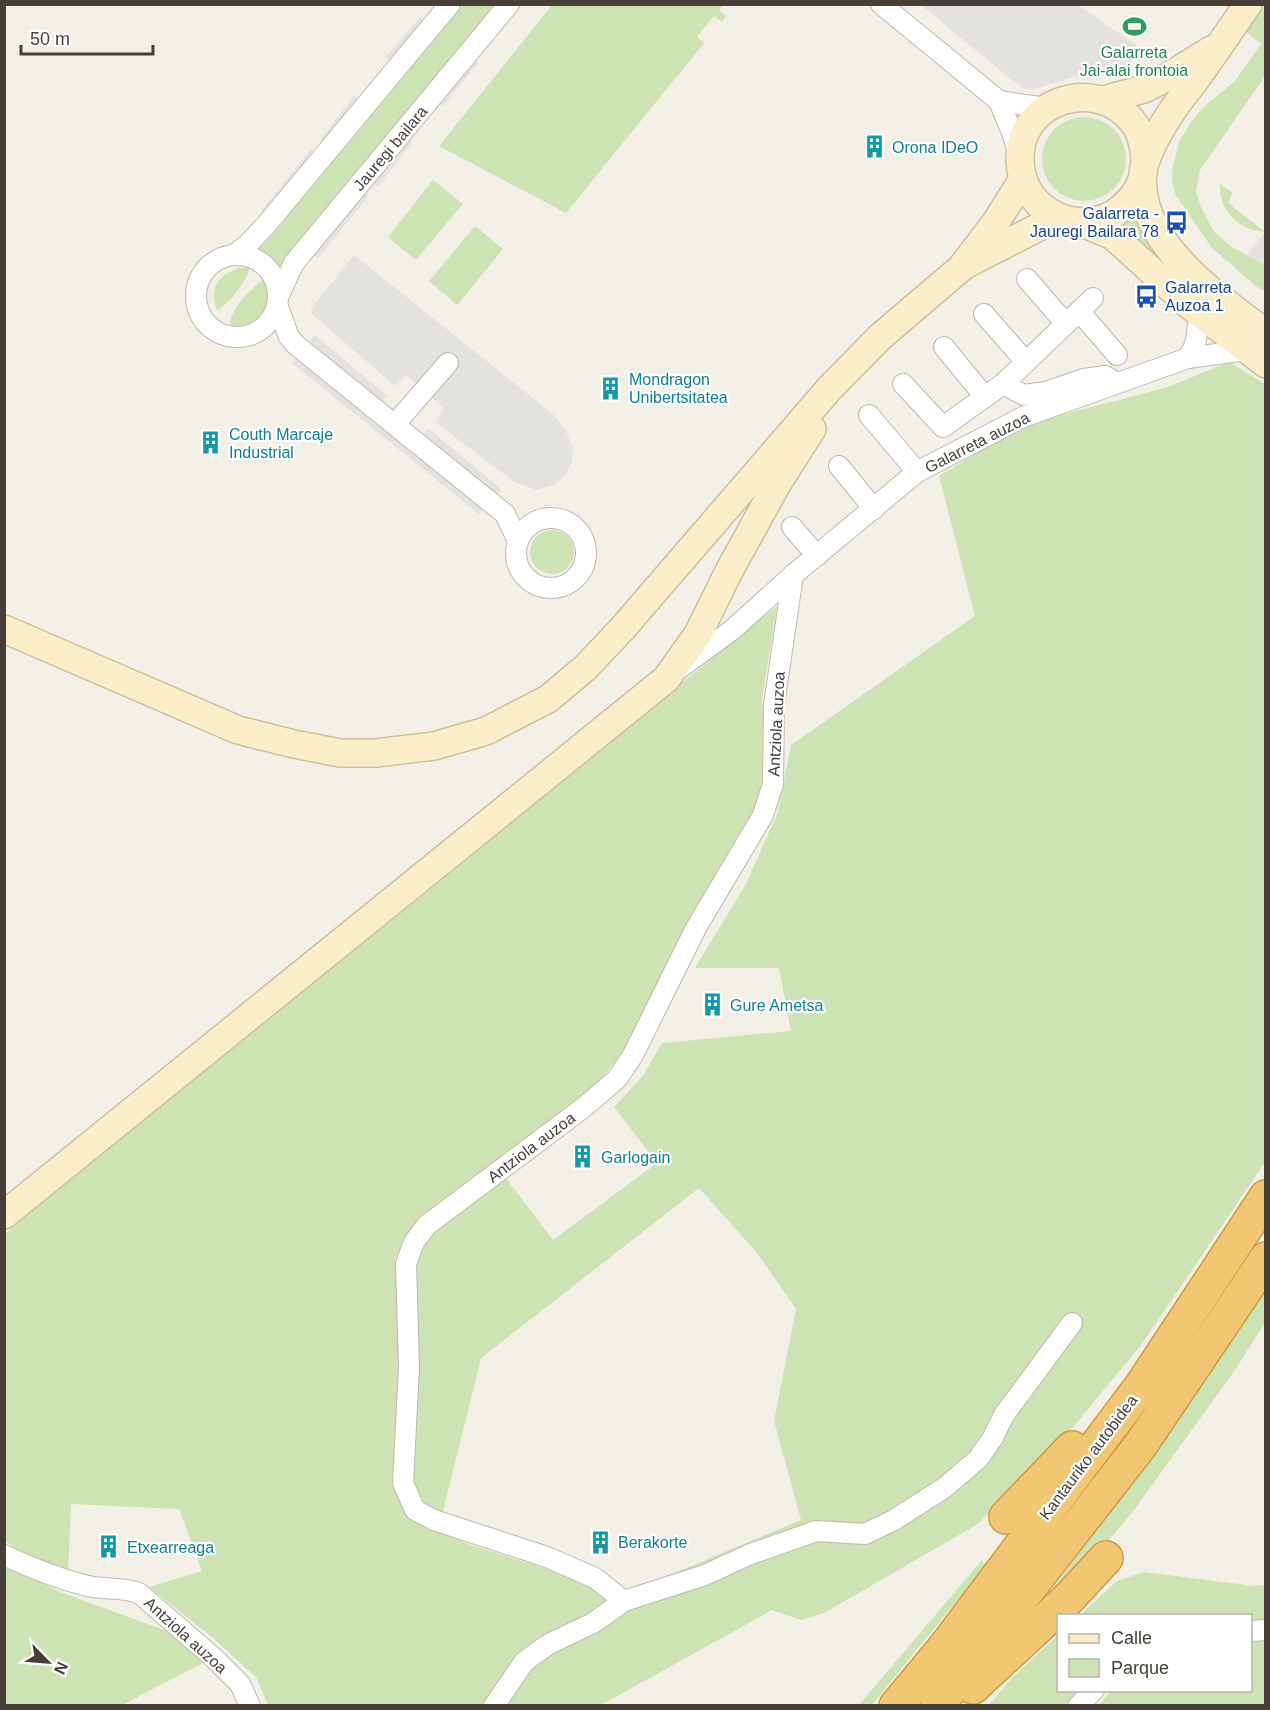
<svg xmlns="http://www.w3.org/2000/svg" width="1270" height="1710" font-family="Helvetica,sans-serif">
	<rect width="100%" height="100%" fill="#f2efe7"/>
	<!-- green -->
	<g fill="#cee3b3" fill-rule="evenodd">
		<polygon points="456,5 500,5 282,269 268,254 255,248"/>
		<polygon points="552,5 723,5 719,10 726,16 722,22 714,16 697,37 704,43 566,213 439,146"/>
		<polygon points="1265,5 1265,76 1200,170 1196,192 1201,207 1214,232 1232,247 1265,265 1265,291 1257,287 1212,248 1175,194 1172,179 1173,165 1180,140 1191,122 1206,105 1235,81 1261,44 1246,32"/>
		<circle cx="1084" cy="159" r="42"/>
		<polygon points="433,180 463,204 416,260 388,237"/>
		<path d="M1220,184l13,9 -5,10 37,29c-25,-1 -47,-22 -45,-48z"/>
		<polygon points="1137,214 1193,293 1119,229"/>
		<polygon points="475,226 503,249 457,305 429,281"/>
		<path d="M239,268h10c-1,12 -21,37 -32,42 -9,-21 1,-35 22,-42z"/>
		<path d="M264,280c10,20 5,40 -19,45 -6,1 -9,2 -15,0 0,-16 21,-38 34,-45z"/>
		<path d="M1229,362l36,22v778l-123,182 -68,82 -96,98 -154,89 -23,7 -29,-10 -171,95h-333l-12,-28 -43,-39 -64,-51 53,-16 -23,-62 -108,-5 -3,68 -41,-16 -22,-15 -1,-306 223,-186 550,-443 -15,94 5,77 -12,38 -85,140 -40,90 -31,36 -52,43 -124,95 -28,39 5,58 22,-66 16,-23 67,-50 48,63 104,-77 -43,-56 28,-30 20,-34 129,-12 -12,-63h-84l52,-86 31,-70 13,-67 184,-129 -36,-140 84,-51 145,-38zM699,1188l59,66 38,55 -22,112 27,99 -191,80 -16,-16 -123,-39 -33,-14 43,-173z"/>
		<circle cx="552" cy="552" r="22"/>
		<path d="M1265,1292v31l-30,47 -101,140 -43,51 -50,43c78,-102 153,-206 224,-312z"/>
		<polygon points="982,1560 985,1566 872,1705 858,1706"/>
		<polygon points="4,1563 60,1592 164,1630 205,1662 122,1705 5,1705"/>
		<polygon points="1144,1572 1254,1586 1265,1585 1265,1620 1251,1621 1250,1616 1079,1616 1117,1581"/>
		<polygon points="1058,1635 1058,1690 1080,1691 1065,1705 988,1706 1013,1677"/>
		<polygon points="1265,1638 1265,1705 1098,1706 1111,1691 1250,1690 1251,1639"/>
	</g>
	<!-- parking -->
	<g fill="#e4e2df">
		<polygon points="921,5 1078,5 1142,49 1121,76 1080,75 1032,90 1023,89"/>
		<polygon points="420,17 426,21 393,63 386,57"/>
		<polygon points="471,57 478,63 443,106 435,100"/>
		<polygon points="354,96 360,101 326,145 320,140"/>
		<polygon points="405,138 412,142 378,187 370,181"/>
		<polygon points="311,149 318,154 269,217 261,211"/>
		<polygon points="363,190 369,196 318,258 310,252"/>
		<polygon points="1265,232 1265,265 1247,255"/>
		<polygon points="354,255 554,415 566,431 573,448 572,462 564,477 553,485 537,490 516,483 435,422 444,408 406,375 395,386 312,314 311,309"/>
		<polygon points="315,335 387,396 382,402 309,341"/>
		<polygon points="298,356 484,507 479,514 292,363"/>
		<polygon points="428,428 501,489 497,495 423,435"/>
	</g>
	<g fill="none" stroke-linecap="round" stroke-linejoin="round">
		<defs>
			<g id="minor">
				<polyline points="881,4 999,101 1013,135 1019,157"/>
				<polyline points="999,101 1046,108"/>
				<polyline points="234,255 247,245 266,225 450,4"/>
				<circle cx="237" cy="296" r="41"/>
				<polyline points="1027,279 1066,324"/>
				<polyline points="278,297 294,263 509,4"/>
				<polyline points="278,307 289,337 296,345 505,514 518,541"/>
				<polyline points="1079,311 1117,355"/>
				<polyline points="984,314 1026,362"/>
				<polyline points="944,347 985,397"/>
				<polyline points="1188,358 1195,345 1200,314"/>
				<polyline points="903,384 943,427 1003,384 1093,298"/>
				<polyline points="1003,384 1024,395 1046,392 1084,379 1105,376 1115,382"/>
				<polyline points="869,415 917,472"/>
				<polyline points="395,424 448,363"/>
				<polyline points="839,466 874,509"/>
				<circle cx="551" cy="553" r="35"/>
				<polyline points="792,527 817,556"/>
				<polyline points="680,668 732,630 793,575 917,472 1023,417 1188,358 1246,350"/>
				<path d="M4,1555c27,13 55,24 84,31 17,4 34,1 51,7l75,65 26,26 10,22"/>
				<polyline points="624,1601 595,1578 547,1557 434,1520 415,1510 403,1483 409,1367 406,1264 414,1242 427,1225 583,1108 617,1079 633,1055 696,928 763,815 773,784 774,705 793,575"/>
				<polyline points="1250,1631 1266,1630"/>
				<polyline points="494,1706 524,1662 536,1653 549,1644 593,1623 624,1601 705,1575 748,1555 816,1531 865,1534 894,1520 944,1488 978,1459 992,1439 1004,1415 1072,1323"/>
				<polyline points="1078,1706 1094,1690"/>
			</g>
			<g id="secondary">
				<polyline points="1103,100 1144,89 1169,76 1211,50"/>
				<path d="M1145,161c-1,-14 -3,-28 -12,-39 -36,-47 -116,-22 -113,39 1,22 12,41 31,52 20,12 49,12 68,-3 10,-8 18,-17 22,-28 3,-7 2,-15 5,-22 6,-17 16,-34 26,-49 7,-11 16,-21 24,-32 18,-25 35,-50 52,-75"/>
				<path d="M1142,181c1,9 2,19 5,28 17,51 77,93 119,124"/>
				<polyline points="1080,222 1113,236 1188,304 1266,364"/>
				<polyline points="967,264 1058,217"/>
				<polyline points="4,629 238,730 294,744 340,753 376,753 434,746 486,731 548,699 585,668 622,629 829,389 880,337 961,268 996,222 1023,179"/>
				<polyline points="4,1215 666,679 698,634 728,573 777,484 812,429"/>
			</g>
			<g id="motorway">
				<polyline points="1006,1517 1072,1448"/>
				<polyline points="973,1687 1069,1598 1106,1558"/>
				<polyline points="896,1706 945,1647 1142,1385 1266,1197"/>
				<polyline points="937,1706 1140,1446 1266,1259"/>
			</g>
		</defs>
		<!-- minor casing -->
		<use href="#minor" stroke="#c0b9ae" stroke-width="22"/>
		<!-- secondary casing -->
		<use href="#secondary" stroke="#cec19a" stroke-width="30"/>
		<!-- motorway casing -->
		<use href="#motorway" stroke="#d09c43" stroke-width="36"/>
		<!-- minor -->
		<use href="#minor" stroke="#fff" stroke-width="20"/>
		<!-- secondary -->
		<use href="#secondary" stroke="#faeec9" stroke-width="27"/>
		<!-- motorway -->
		<use href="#motorway" stroke="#f2c773" stroke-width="33"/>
	</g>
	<!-- icons -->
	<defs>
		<symbol id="stadium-bare" viewBox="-9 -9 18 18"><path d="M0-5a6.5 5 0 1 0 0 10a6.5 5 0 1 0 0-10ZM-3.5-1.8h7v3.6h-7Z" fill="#2e9e5b" stroke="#fff" stroke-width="2.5" paint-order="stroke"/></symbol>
		<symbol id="building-bare" viewBox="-9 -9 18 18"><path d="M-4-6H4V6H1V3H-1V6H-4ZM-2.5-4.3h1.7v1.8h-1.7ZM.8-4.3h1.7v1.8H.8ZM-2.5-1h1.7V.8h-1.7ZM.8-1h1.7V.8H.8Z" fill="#0f9aa8" stroke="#fff" stroke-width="2.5" paint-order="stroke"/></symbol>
		<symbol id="bus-bare" viewBox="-9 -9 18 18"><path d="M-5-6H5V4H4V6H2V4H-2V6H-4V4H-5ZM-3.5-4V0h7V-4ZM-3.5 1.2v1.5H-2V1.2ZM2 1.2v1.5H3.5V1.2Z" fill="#1a4fb4" stroke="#fff" stroke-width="2.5" paint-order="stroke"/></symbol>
	</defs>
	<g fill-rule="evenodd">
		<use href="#stadium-bare" x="1118" y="10" width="33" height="33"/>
		<use href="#building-bare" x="858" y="130" width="33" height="33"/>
		<use href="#bus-bare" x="1160" y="206" width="33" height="33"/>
		<use href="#bus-bare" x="1130" y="280" width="33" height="33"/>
		<use href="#building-bare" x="594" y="372" width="33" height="33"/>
		<use href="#building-bare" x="194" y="426" width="33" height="33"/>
		<use href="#building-bare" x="696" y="988" width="33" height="33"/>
		<use href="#building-bare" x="566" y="1140" width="33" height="33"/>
		<use href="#building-bare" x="584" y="1526" width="33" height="33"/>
		<use href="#building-bare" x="92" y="1530" width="33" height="33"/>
	</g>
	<g text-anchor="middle" stroke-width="4.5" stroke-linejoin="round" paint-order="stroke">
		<!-- leisure labels -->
		<g font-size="16" fill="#27864d" stroke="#fff">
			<text x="1134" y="58">Galarreta<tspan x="1134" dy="18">Jai-alai frontoia</tspan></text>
		</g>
		<!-- culture labels -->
		<g font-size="16" fill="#0d838f" stroke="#fff" text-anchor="start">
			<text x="892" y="153">Orona IDeO</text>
			<text x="629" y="385">Mondragon<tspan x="629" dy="18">Unibertsitatea</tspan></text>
			<text x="229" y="440">Couth Marcaje<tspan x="229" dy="18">Industrial</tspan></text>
			<text x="730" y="1011">Gure Ametsa</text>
			<text x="601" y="1163">Garlogain</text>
			<text x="618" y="1548">Berakorte</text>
			<text x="127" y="1553">Etxearreaga</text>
		</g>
		<!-- street labels -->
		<g font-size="16" fill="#453f37" stroke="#fff">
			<text transform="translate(390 148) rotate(-50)" y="6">Jauregi bailara</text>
			<text transform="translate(977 442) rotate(-27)" y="6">Galarreta auzoa</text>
			<text transform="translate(776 724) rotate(-87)" y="6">Antziola auzoa</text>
			<text transform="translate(531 1147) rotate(-37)" y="6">Antziola auzoa</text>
			<text transform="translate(1088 1457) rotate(-53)" y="6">Kantauriko autobidea</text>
			<text transform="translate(186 1635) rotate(42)" y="6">Antziola auzoa</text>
		</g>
		<!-- transit labels -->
		<g font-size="16" fill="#164399" stroke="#fff" text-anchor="end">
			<text x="1159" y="219">Galarreta -<tspan x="1159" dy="18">Jauregi Bailara 78</tspan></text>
			<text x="1165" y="293" text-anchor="start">Galarreta<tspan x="1165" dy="18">Auzoa 1</tspan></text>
		</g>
	</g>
	<!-- border -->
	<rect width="1270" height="1710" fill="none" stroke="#453f37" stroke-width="12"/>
	<!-- legend -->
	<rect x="1057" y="1614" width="195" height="78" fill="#ffffff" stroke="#b5b2af" stroke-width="1.5"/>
	<rect x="1069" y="1634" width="30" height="9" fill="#faeec9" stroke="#b5b2af" stroke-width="1.5"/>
	<text x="1111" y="1644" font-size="18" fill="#453f37">Calle</text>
	<rect x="1069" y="1659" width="30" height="18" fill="#cee3b3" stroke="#b5b2af" stroke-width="1.5"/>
	<text x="1111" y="1674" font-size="18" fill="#453f37">Parque</text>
	<!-- north arrow -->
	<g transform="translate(48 1662) rotate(115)" stroke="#ffffff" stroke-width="4.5" paint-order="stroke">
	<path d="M0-4.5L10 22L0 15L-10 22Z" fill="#453f37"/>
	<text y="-9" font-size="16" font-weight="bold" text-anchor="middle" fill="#453f37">N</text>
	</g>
	<!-- scale -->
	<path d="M21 45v9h132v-9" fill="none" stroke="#453f37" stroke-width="3"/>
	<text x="30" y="45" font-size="18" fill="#453f37" stroke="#ffffff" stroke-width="4.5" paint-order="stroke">50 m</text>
</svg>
